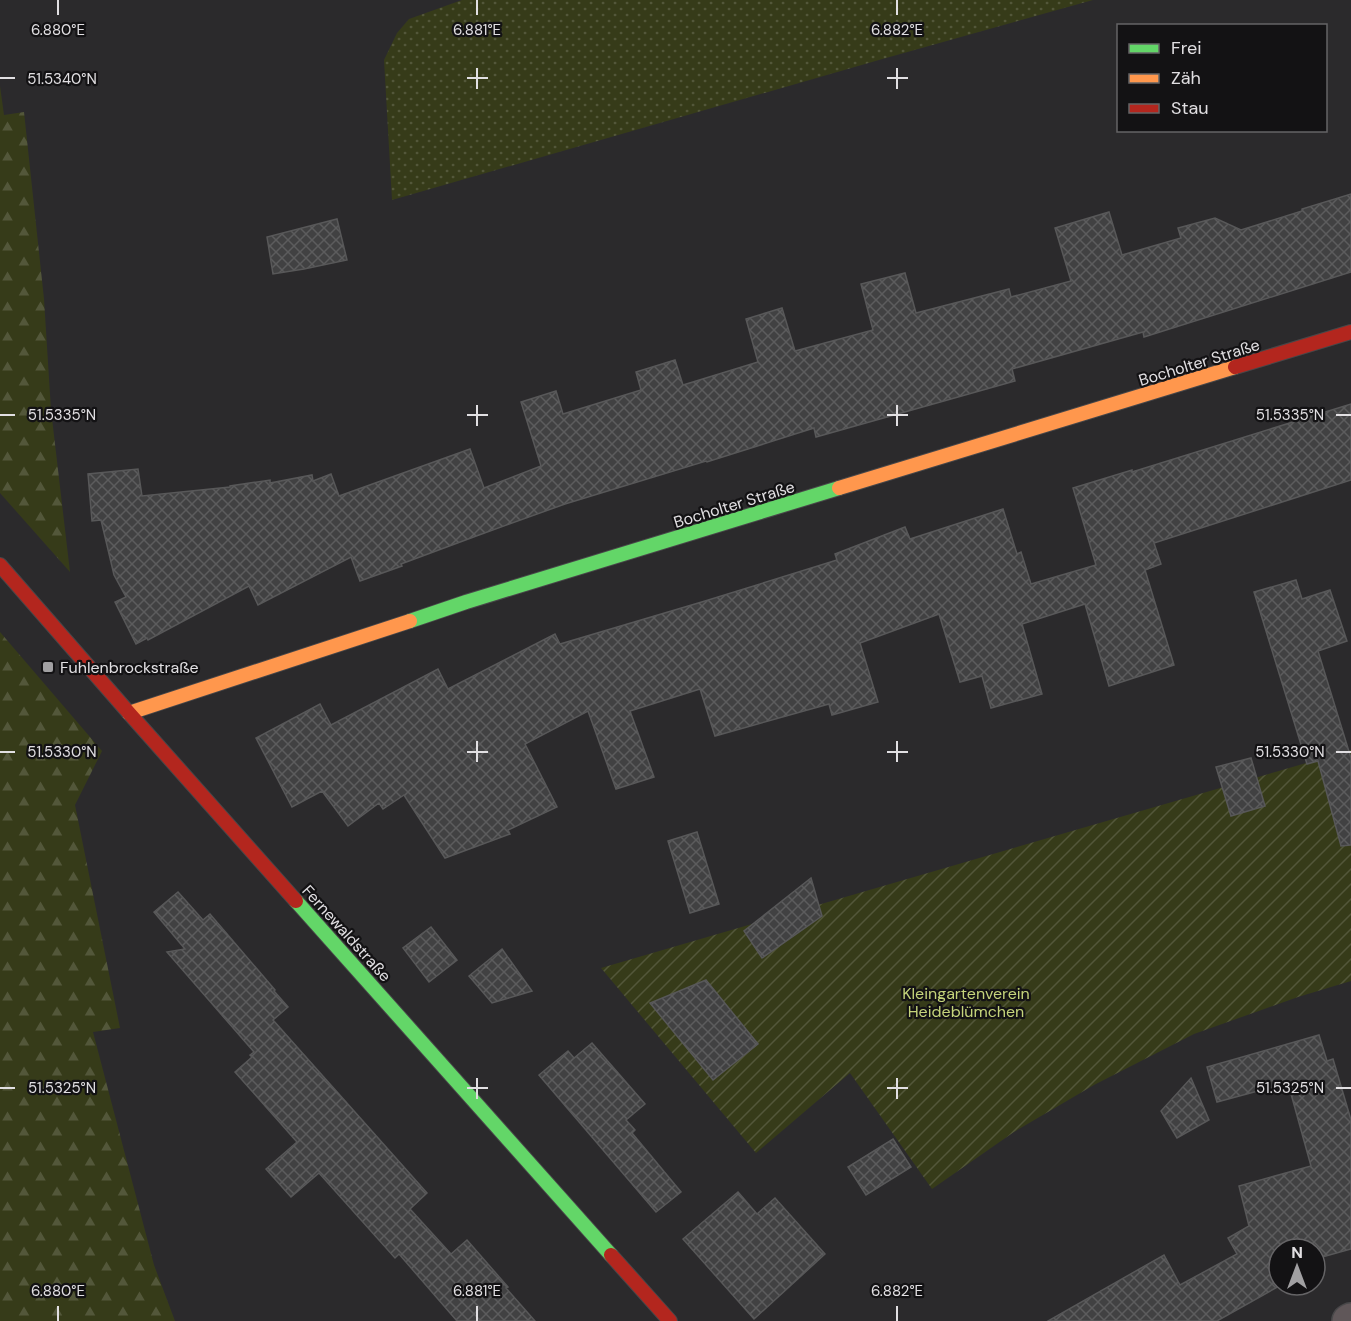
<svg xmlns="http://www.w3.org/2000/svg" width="1351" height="1321" font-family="'DM Sans',sans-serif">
	<defs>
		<pattern id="grass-dots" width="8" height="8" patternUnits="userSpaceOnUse" patternTransform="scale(1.5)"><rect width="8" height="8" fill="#363b19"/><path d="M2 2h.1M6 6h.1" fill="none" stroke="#53573a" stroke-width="1.8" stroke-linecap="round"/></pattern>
		<pattern id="forest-firs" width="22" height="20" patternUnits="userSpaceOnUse" patternTransform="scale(1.5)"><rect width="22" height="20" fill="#363b19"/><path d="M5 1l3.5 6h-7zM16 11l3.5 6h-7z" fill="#53573a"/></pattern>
		<pattern id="garden-furrows" width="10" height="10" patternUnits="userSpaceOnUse" patternTransform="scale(1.5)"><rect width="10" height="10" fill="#363b19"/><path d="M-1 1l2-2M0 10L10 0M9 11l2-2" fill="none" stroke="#53573a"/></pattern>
		<pattern id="building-cross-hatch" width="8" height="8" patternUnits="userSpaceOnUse" patternTransform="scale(1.5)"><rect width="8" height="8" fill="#414142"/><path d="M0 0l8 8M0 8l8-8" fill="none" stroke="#5c5c5d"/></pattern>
	</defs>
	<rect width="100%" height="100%" fill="#2b2a2c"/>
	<!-- grass -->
	<polygon fill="url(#grass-dots)" points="462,0 1093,0 879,60 392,200 384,60 397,33 409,19"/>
	<!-- forest -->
	<g fill="url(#forest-firs)">
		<polygon points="0,86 4,115 24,112 44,299 51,410 70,572 0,493"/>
		<polygon points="0,632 102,751 75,805 120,1028 93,1032 154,1265 175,1321 0,1321"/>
	</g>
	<!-- garden -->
	<polygon fill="url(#garden-furrows)" points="1351,750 1351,981 1298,997 1194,1034 1094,1085 1014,1132 932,1189 850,1073 756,1153 601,968"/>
	<!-- building -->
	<g fill="url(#building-cross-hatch)" stroke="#585859" stroke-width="1.5">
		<polygon points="1351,194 1351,272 1144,337 1143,332 1012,369 1015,381 816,437 814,428 707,462 706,461 565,504 479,535 401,564 402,566 360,581 351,557 258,605 249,586 148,640 147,638 136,644 115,602 126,597 114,575 101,520 92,521 88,474 138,469 142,496 230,487 230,486 270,480 270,483 312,475 313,481 331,474 339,496 470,449 484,488 541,466 521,402 556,391 563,414 641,390 636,372 675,360 683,385 758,362 746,319 782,308 795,351 873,330 861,284 905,273 916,313 1009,289 1011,297 1071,281 1055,228 1109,212 1122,255 1181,238 1178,228 1215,218 1241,230 1302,211 1302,209"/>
		<polygon points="337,219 347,260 304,269 273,274 267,237"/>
		<polygon points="1351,404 1351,480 1154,543 1161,564 1145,570 1174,665 1109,686 1085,604 1022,624 1042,694 991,708 982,676 960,682 939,614 860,643 878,702 832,715 829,704 715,736 700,689 630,711 654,777 616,789 588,711 525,744 557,807 508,830 510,834 445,858 404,795 383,809 379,803 348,826 322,791 292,807 256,738 320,704 331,725 438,669 448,689 555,634 560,644 705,601 837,560 835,554 905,527 910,539 1003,509 1017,554 1021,552 1031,584 1096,565 1073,488 1132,470 1132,472"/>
		<polygon points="1296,580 1302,599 1330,590 1347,641 1318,651 1351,758 1351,845 1341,846 1318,761 1307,764 1254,592"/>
		<polygon points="1251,758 1265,806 1231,816 1216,767"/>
		<polygon points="697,832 719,904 690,913 668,841"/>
		<polygon points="811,878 822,916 762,958 744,931"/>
		<polygon points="178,892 203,920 210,914 275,990 274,991 288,1007 273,1020 427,1193 410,1209 451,1254 467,1240 508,1287 506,1288 535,1321 457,1321 399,1254 395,1258 319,1173 291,1197 266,1169 297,1142 235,1072 252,1057 250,1055 254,1052 167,952 185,949 154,912"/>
		<polygon points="431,927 457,960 429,982 403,948"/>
		<polygon points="502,949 532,991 492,1003 469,976"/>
		<polygon points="706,980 758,1044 713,1080 650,1003"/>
		<polygon points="1319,1035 1327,1061 1333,1059 1351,1120 1351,1249 1315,1259 1315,1249 1279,1249 1279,1285 1281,1285 1217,1321 1048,1321 1164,1255 1180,1285 1237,1254 1228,1238 1249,1226 1239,1186 1311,1166 1288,1083 1217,1102 1207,1067"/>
		<polygon points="592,1043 645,1104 626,1120 635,1130 632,1133 681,1192 656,1212 539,1075 568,1051 574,1058"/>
		<polygon points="1191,1078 1209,1120 1177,1138 1161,1111"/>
		<polygon points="893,1139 911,1167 866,1195 848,1167"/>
		<polygon points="738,1192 757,1214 775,1198 825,1254 754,1319 683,1239"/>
	</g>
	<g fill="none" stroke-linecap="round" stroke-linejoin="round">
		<defs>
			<polyline id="street" points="1349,1321 1351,1320"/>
			<g id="fast">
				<polyline points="410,621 466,602 839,488"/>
				<polyline points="296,901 611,1255"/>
			</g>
			<g id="slow">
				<polyline points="839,488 1235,367"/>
				<polyline points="129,713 410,621"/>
			</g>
			<g id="jam">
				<polyline points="1235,367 1351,332"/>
				<polyline points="0,565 129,713 296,901"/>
				<polyline points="611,1255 670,1321"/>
			</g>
		</defs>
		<!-- street casing -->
		<use href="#street" stroke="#484749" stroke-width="36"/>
		<!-- fast casing -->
		<use href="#fast" stroke="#484749" stroke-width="16"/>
		<!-- slow casing -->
		<use href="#slow" stroke="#484749" stroke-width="16"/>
		<!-- jam casing -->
		<use href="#jam" stroke="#484749" stroke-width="16"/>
		<!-- street -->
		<use href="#street" stroke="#605759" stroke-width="33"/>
		<!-- fast -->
		<use href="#fast" stroke="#63d668" stroke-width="14"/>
		<!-- slow -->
		<use href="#slow" stroke="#ff974d" stroke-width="14"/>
		<!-- jam -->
		<use href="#jam" stroke="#b3261e" stroke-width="14"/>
	</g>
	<!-- ticks -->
	<path fill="none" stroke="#e1dfe2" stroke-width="2" d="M58,0v15M477,0v15M897,0v15M477,68v21M897,68v21M0,78h15M467,78h21M887,78h21M477,405v21M897,405v21M0,415h15M467,415h21M887,415h21M1336,415h15M477,741v21M897,741v21M0,752h15M467,752h21M887,752h21M1336,752h15M477,1078v21M897,1078v21M0,1088h15M467,1088h21M887,1088h21M1336,1088h15M58,1306v15M477,1306v15M897,1306v15"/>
	<!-- markers -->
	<rect fill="#a1a0a2" stroke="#131214" stroke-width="2" x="42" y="661" width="12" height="12" rx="3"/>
	<g text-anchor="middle" stroke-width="4.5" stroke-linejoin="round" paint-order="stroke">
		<!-- street labels -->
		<g font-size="16" fill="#e1dfe2" stroke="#131214">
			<text transform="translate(1199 362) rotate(-17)" y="6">Bocholter Straße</text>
			<text transform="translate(734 504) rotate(-17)" y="6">Bocholter Straße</text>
			<text transform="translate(347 933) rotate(48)" y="6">Fernewaldstraße</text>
		</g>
		<!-- poi labels -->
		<g font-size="16" fill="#e1dfe2" stroke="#131214" text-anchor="start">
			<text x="60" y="673">Fuhlenbrockstraße</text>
		</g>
		<!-- park labels -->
		<g font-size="16" fill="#c5d47b" stroke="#131214">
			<text x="966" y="999">Kleingartenverein<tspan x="966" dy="18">Heideblümchen</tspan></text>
		</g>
	</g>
	<g font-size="15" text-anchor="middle" fill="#e1dfe2" stroke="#131214" stroke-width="4.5" stroke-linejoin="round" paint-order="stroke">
		<text x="58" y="35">6.880°E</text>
		<text x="477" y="35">6.881°E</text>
		<text x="897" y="35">6.882°E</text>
		<text x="62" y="84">51.5340°N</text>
		<text x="62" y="420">51.5335°N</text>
		<text x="1290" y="420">51.5335°N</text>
		<text x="62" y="757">51.5330°N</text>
		<text x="1290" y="757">51.5330°N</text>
		<text x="62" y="1093">51.5325°N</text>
		<text x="1290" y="1093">51.5325°N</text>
		<text x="58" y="1296">6.880°E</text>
		<text x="477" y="1296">6.881°E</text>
		<text x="897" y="1296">6.882°E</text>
	</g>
	<!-- legend -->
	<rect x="1117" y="24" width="210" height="108" fill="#131214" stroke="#656466" stroke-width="1.5"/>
	<rect x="1129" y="44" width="30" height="9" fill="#63d668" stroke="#656466" stroke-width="1.5"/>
	<text x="1171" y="54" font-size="18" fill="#e1dfe2">Frei</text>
	<rect x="1129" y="74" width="30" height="9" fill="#ff974d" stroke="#656466" stroke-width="1.5"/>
	<text x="1171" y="84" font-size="18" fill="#e1dfe2">Zäh</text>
	<rect x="1129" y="104" width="30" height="9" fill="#b3261e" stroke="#656466" stroke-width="1.5"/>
	<text x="1171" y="114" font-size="18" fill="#e1dfe2">Stau</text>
	<!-- north arrow -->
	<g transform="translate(1297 1267)"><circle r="28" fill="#131214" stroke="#656466" stroke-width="1.5"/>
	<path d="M0-4.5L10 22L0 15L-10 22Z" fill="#a1a0a2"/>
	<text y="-9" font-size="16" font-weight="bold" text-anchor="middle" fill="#e1dfe2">N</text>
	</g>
</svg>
